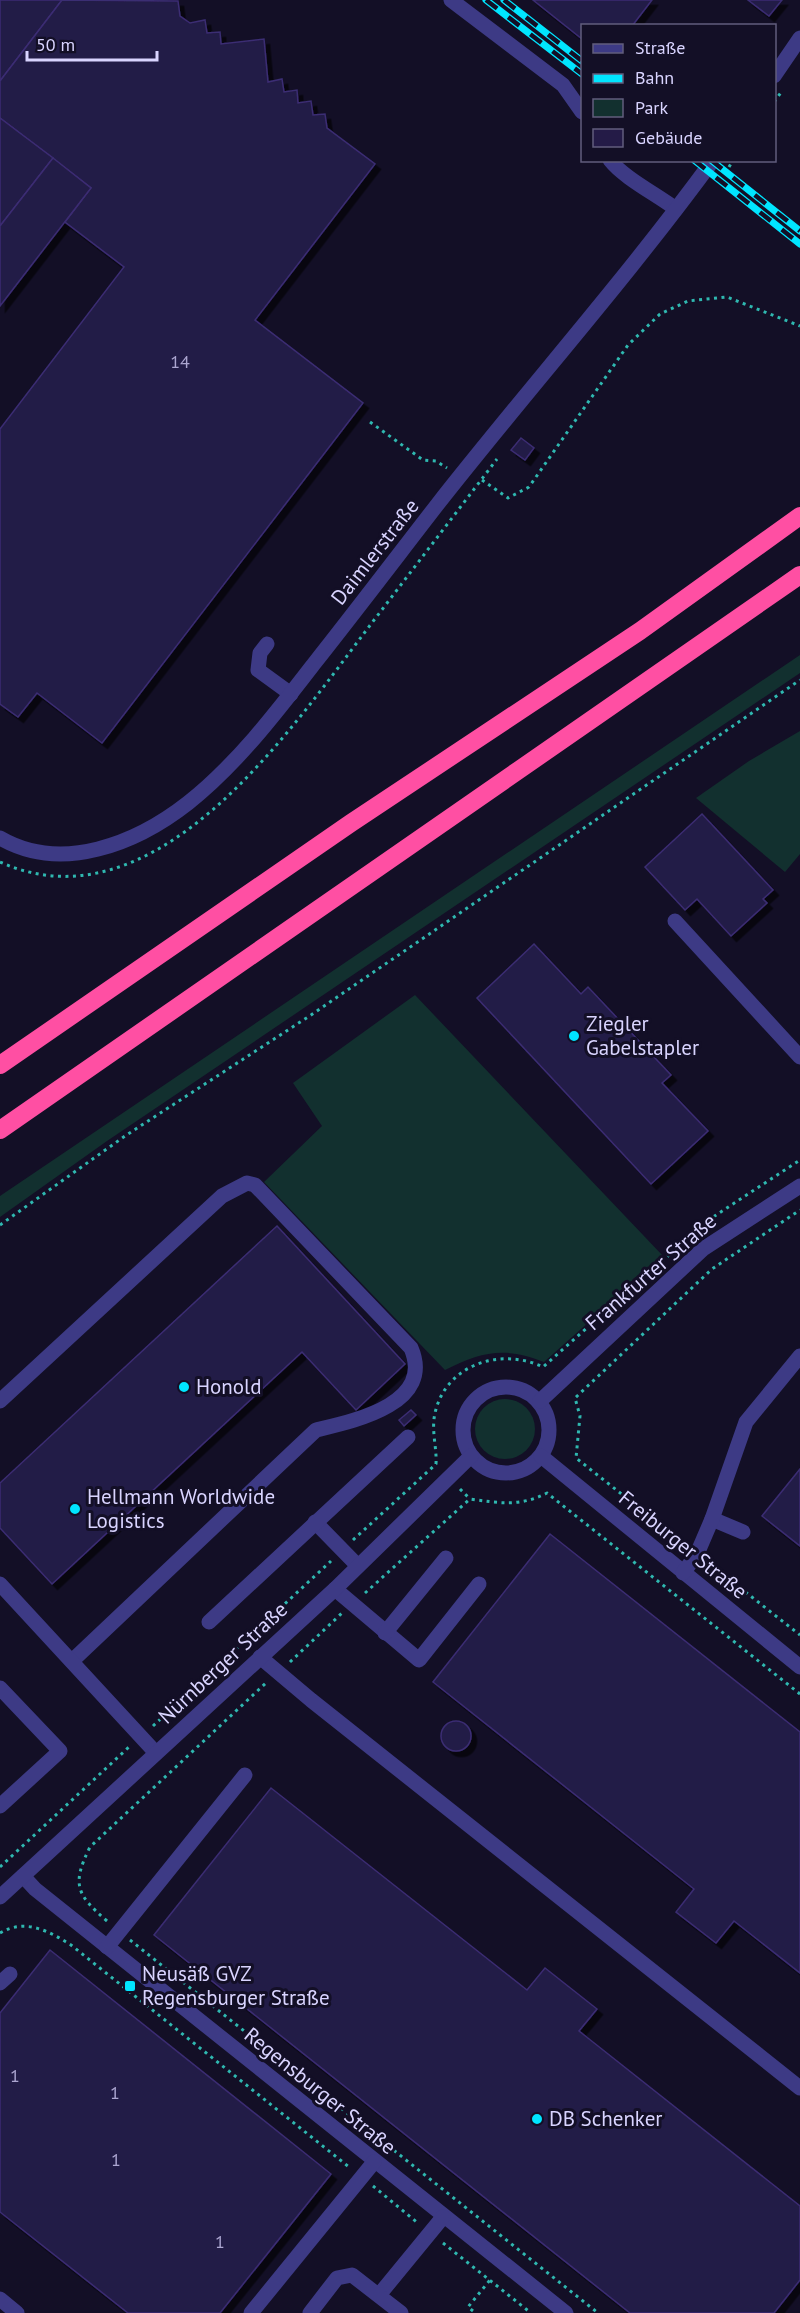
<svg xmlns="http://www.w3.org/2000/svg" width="800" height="2313" font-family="'PT Sans',sans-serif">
	<defs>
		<filter id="shadow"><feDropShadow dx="5.5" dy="5.5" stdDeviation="0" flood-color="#0009"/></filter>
	</defs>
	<rect width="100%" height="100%" fill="#130f26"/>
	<!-- green -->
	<g fill="#12302f">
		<polygon points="800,655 800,673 107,1141 0,1217 0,1196"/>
		<polygon points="800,731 800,854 785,872 696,798 749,761"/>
		<path d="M415,995l248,261 -119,106c-40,-16 -63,-10 -99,8l-181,-188 58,-56 -29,-43z"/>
		<circle cx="505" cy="1429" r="30"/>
	</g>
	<!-- building -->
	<g fill="#241b47" stroke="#3b2d73" stroke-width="1.5" filter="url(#shadow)">
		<polygon points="0,0 62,0 0,81"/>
		<polygon points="62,0 178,1 180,16 190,23 205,20 207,33 220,32 221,44 264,39 268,82 282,79 284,92 297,90 298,103 311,101 313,115 325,114 327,128 375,164 255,320 363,403 102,743 37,693 18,717 0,704 0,429 124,267 65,222 91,188 0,118 0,81"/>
		<polygon points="533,0 652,0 632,26 582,26 582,39"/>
		<polygon points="748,0 782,0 769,16"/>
		<polygon points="0,118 53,158 0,226"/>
		<polygon points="53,158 91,188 0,306 0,226"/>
		<polygon points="521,438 534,448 525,460 511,450"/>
		<polygon points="702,814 773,890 763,899 767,903 731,936 697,899 685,910 645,867"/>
		<polygon points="534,944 581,994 588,987 671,1075 662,1083 708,1131 651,1184 477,998"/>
		<polygon points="277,1226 405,1364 356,1410 302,1352 52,1584 0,1528 0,1483"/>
		<polygon points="411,1410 416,1415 404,1426 399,1420"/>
		<polygon points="800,1469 800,1546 762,1516"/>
		<polygon points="550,1534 800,1732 800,1973 734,1921 716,1943 676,1912 694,1889 433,1682"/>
		<circle cx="456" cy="1736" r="15"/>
		<polygon points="271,1788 527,1990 545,1968 597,2009 579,2031 800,2206 800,2280 774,2313 630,2313 154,1935"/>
		<polygon points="50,1950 331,2174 220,2313 128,2313 0,2212 0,2013"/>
	</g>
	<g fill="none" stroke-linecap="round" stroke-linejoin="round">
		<!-- path -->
		<g stroke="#2fb8b0" stroke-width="3" stroke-dasharray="3 4.5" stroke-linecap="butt">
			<polyline points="774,102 782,91"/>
			<polyline points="729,167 733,160"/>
			<polyline points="370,422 423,460 436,461 447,468"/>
			<polyline points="482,480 508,498 529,487 628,345 660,314 688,301 727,297 800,326"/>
			<path d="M0,862c153,69 287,-127 365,-230 44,-58 88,-115 132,-173"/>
			<polyline points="0,1225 125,1136 311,1015 800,680"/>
			<polyline points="691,1236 710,1219 800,1160"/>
			<polyline points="460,1489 470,1499"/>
			<path d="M353,1540l83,-76c1,-17 -5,-33 -1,-51 11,-49 66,-66 108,-46l143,-127"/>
			<polyline points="686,1545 576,1458 580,1416 575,1398 712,1269 800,1210"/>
			<polyline points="710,1564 800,1635"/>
			<path d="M365,1593l105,-94c29,4 50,8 77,-6l253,201"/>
			<polyline points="290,1662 342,1613"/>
			<polyline points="153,1726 331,1561"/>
			<polyline points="0,1867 130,1746"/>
			<path d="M107,1921c-30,-26 -36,-36 -17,-74l177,-165"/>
			<path d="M0,1933c25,-15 49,-2 71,12l278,222"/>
			<polyline points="130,1940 598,2313"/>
			<polyline points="373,2186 419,2224"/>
			<polyline points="443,2243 531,2313"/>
			<polyline points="473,2311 468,2307 490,2280"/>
		</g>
		<!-- minor -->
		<g stroke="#3d3a85" stroke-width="15">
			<polyline points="451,0 563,85 582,112"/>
			<polyline points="774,76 800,38"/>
			<path d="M610,160c14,18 46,34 66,49"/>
			<polyline points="267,644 260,653 258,670 291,694"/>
			<path d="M0,838c62,36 137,5 188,-35 48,-38 88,-90 125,-138 42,-53 83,-107 124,-160 91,-116 189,-226 276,-345"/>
			<polyline points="675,921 800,1057"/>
			<circle cx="506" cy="1430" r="43"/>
			<path d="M0,1401l222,-205 25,-13 8,2 156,163c24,56 -57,73 -95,82l-244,231"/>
			<polyline points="540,1401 703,1249 800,1186"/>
			<polyline points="541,1456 800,1667"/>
			<polyline points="712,1519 743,1532"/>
			<polyline points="315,1522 358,1566"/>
			<polyline points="683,1573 697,1554 712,1519 746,1422 800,1356"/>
			<polyline points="0,1584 156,1753"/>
			<polyline points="335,1589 419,1660 479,1584"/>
			<polyline points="209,1622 408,1437"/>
			<polyline points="385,1633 446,1558"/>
			<polyline points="260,1657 311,1700 800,2088"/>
			<polyline points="0,1688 60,1751 0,1806"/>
			<polyline points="23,1876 35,1889 566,2313"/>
			<polyline points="0,1897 335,1589 471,1456"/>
			<polyline points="107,1947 245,1775"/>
			<polyline points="0,1983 10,1974"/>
			<polyline points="379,2295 443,2217"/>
			<polyline points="0,2299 17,2313"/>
			<polyline points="251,2313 374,2162"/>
			<polyline points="310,2313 337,2278 352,2275 401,2313"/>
		</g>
		<!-- highway -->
		<g stroke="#ff4fa3" stroke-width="18">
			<polyline points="0,1065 351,823 640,631 800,516"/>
			<polyline points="0,1130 800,575"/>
		</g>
		<defs>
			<g id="rail">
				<polyline points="486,0 582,74"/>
				<polyline points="504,0 582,61"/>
				<polyline points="694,160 800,244"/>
				<polyline points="711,160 800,231"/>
			</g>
		</defs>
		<!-- rail casing -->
		<use href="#rail" stroke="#00e5ff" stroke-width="7"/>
		<!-- rail -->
		<use href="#rail" stroke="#130f26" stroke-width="4.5" stroke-dasharray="14" stroke-linecap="butt"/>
	</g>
	<!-- markers -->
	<g fill="#00e5ff" stroke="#130f26" stroke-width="2">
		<circle cx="574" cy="1036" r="6"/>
		<circle cx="184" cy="1387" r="6"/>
		<circle cx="75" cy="1509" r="6"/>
		<rect x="124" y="1980" width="12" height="12" rx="3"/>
		<circle cx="537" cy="2119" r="6"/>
	</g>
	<g text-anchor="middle" stroke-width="6" stroke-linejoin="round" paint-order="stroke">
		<!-- number labels -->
		<g font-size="18" fill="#aca6d1">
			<text x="180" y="368">14</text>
			<text x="15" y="2082">1</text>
			<text x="115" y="2099">1</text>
			<text x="116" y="2166">1</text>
			<text x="220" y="2248">1</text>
		</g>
		<!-- street labels -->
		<g font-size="21" fill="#d9d4ff" stroke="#130f26">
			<text transform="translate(375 552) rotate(-52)" y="7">Daimlerstraße</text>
			<text transform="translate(651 1272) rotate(-41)" y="7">Frankfurter Straße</text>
			<text transform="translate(683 1545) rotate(39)" y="7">Freiburger Straße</text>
			<text transform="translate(223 1663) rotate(-43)" y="7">Nürnberger Straße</text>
			<text transform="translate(320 2091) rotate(39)" y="7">Regensburger Straße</text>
		</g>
		<!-- poi labels -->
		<g font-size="21" fill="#d9d4ff" stroke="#130f26" text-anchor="start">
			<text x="586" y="1031">Ziegler<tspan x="586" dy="24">Gabelstapler</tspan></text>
			<text x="196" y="1394">Honold</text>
			<text x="87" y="1504">Hellmann Worldwide<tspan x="87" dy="24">Logistics</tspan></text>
			<text x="142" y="1981">Neusäß GVZ<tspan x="142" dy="24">Regensburger Straße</tspan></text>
			<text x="549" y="2126">DB Schenker</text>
		</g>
	</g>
	<!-- legend -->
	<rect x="581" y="24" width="195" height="138" fill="#130f26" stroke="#625e7d" stroke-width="1.5"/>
	<rect x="593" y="44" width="30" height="9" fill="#3d3a85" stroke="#625e7d" stroke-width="1.5"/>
	<text x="635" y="54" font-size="18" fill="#d9d4ff">Straße</text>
	<rect x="593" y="74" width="30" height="9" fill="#00e5ff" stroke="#625e7d" stroke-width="1.5"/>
	<text x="635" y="84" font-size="18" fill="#d9d4ff">Bahn</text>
	<rect x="593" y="99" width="30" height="18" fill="#12302f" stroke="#625e7d" stroke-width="1.5"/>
	<text x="635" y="114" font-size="18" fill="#d9d4ff">Park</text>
	<rect x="593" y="129" width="30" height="18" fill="#241b47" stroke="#625e7d" stroke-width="1.5"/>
	<text x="635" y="144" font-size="18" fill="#d9d4ff">Gebäude</text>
	<!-- scale -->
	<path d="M27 51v9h130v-9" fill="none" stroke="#d9d4ff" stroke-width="3"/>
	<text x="36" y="51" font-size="18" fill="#d9d4ff" stroke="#130f26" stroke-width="4.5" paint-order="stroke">50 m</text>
</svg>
